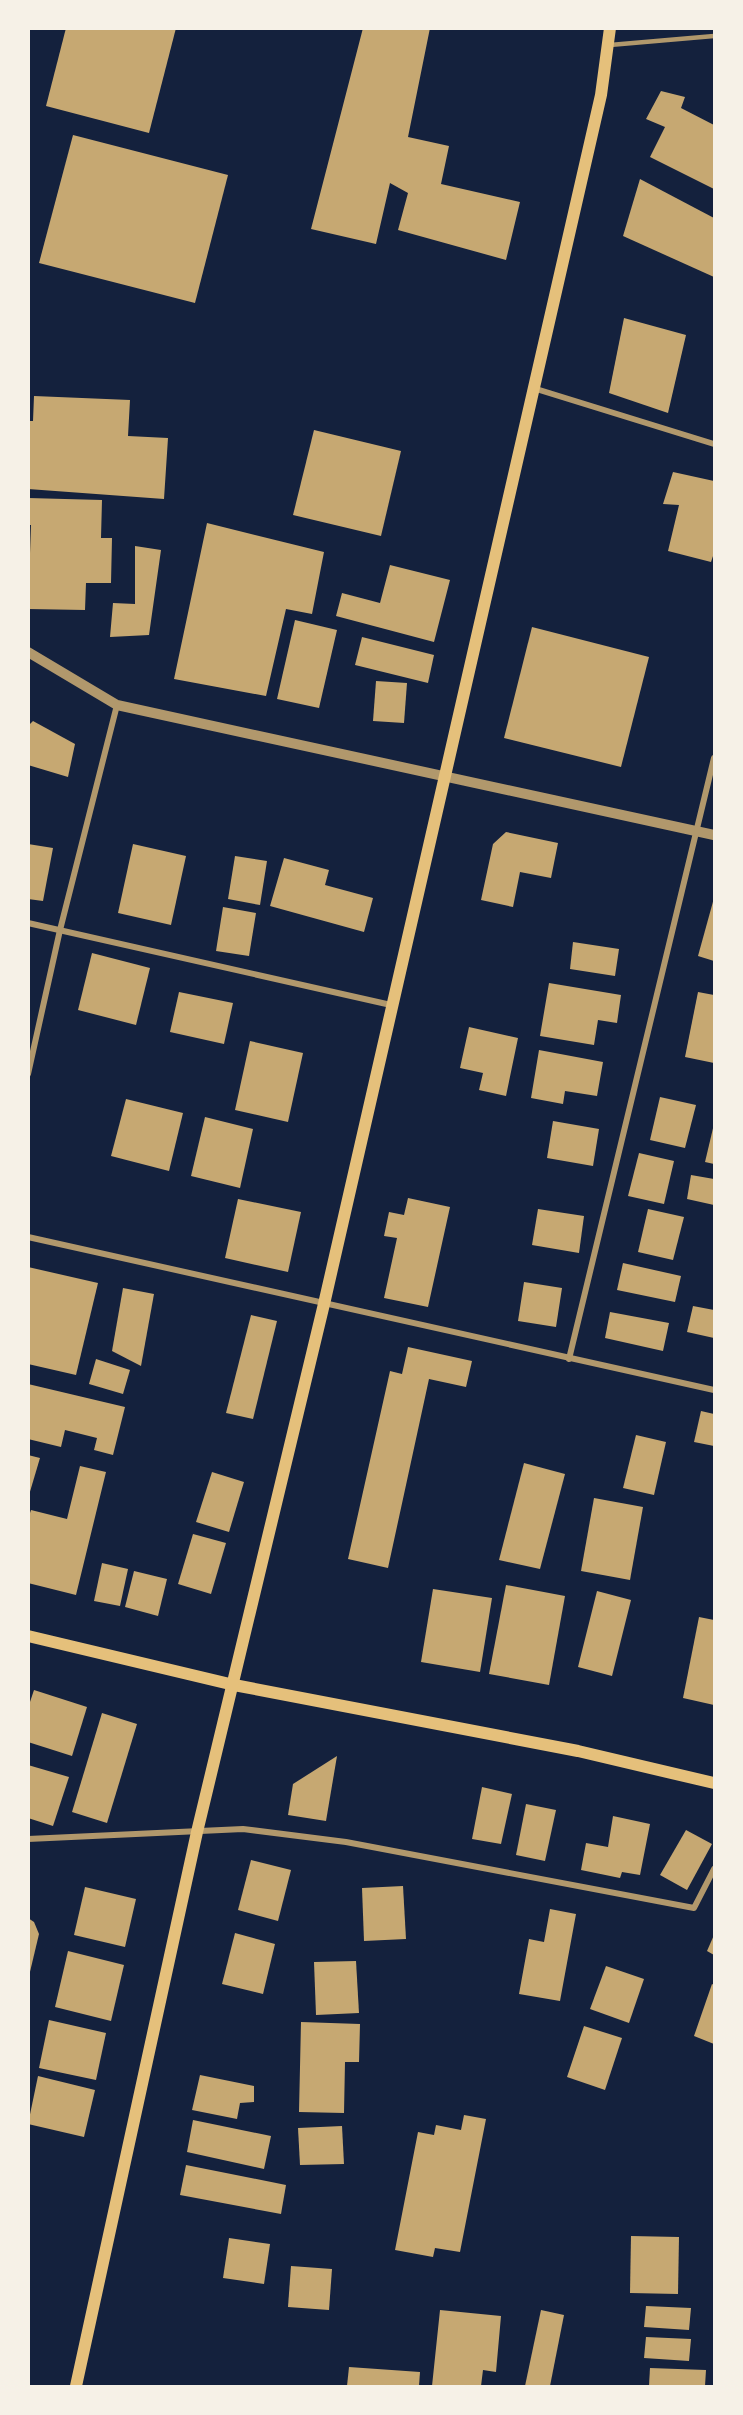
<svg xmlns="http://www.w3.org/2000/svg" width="743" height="2415" font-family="'Fira Sans Condensed',sans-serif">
	<rect width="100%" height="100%" fill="#14213d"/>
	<!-- building -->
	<g fill="#c6a872">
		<polygon points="66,28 176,28 149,133 46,106"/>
		<polygon points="363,28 430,28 408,137 449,146 441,184 520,202 506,260 398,230 408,193 390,183 376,244 311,229"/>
		<polygon points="661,91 685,97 681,108 714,125 714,189 650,157 665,127 646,119"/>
		<polygon points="73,135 228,175 195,303 39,263"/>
		<polygon points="640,179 714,218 714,277 623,236"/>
		<polygon points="624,318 686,335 668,413 609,393"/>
		<polygon points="34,396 130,400 128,436 168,438 164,499 28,489 28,421 33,421"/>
		<polygon points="314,430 401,451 381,536 293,515"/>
		<polygon points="673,472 714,481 714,553 711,562 668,551 679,505 663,504"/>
		<polygon points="28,498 102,500 101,538 112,538 111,583 86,583 85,610 28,609 31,525 28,525"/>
		<polygon points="207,523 324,552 312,614 286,609 266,696 174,679"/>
		<polygon points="135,546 161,550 149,635 110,637 113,603 135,604"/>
		<polygon points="390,565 450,580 434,642 336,616 342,593 380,603"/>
		<polygon points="295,620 337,630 319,708 277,699"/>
		<polygon points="532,627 649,657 621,767 504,738"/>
		<polygon points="362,637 434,655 428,683 355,665"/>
		<polygon points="376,681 407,683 404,723 373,721"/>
		<polygon points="33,721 75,744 68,777 28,765 28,726"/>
		<polygon points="506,832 558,843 551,878 520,872 513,907 481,900 493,844"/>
		<polygon points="28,844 53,848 43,901 28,899"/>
		<polygon points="133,844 186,856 171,925 118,913"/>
		<polygon points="235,856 267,861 260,905 228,899"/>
		<polygon points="284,858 329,870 325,885 373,898 364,932 270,906"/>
		<polygon points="714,898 714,961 698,956"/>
		<polygon points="223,907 256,913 249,956 216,951"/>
		<polygon points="573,942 619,949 615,976 570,969"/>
		<polygon points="92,953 150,968 136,1025 78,1010"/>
		<polygon points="549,983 621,995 617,1023 598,1020 594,1045 540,1036"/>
		<polygon points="179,992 233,1003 224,1044 170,1032"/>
		<polygon points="698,992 714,995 714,1063 685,1057"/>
		<polygon points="469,1027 518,1038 506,1096 479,1090 483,1073 460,1068"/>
		<polygon points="250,1041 303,1053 288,1122 235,1110"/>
		<polygon points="539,1050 603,1062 597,1096 565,1091 563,1104 531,1098"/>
		<polygon points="660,1097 696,1105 685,1148 650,1140"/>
		<polygon points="126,1099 183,1113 169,1171 111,1156"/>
		<polygon points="205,1117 253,1129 240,1188 191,1176"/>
		<polygon points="553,1121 599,1129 593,1166 547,1158"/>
		<polygon points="714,1124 714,1164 705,1162"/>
		<polygon points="639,1153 674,1161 664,1204 628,1196"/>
		<polygon points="691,1175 714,1179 714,1205 687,1199"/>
		<polygon points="408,1198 450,1207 428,1307 384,1298 397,1238 384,1236 389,1212 404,1215"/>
		<polygon points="238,1199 301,1212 288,1272 225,1258"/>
		<polygon points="538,1209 584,1216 579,1253 532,1245"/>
		<polygon points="648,1209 684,1217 673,1260 638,1252"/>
		<polygon points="623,1263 681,1276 675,1302 617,1290"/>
		<polygon points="28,1267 98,1283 76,1375 28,1364"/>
		<polygon points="524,1282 562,1288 556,1327 518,1321"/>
		<polygon points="123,1288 154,1294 141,1366 112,1351"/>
		<polygon points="693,1306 714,1310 714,1338 687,1332"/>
		<polygon points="610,1312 669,1323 663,1351 605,1338"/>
		<polygon points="251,1315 277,1321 253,1419 226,1413"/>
		<polygon points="408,1347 472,1361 466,1387 429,1379 388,1568 348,1559 390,1371 402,1374"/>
		<polygon points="96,1359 130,1370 123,1394 89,1384"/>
		<polygon points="28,1384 125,1407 113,1455 94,1450 97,1438 65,1430 61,1447 28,1439"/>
		<polygon points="701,1411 714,1414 714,1446 694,1442"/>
		<polygon points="636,1435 666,1442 654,1495 623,1488"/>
		<polygon points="28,1455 40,1458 29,1495 28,1495"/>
		<polygon points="524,1463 565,1474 540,1569 499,1560"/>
		<polygon points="80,1466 106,1472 76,1595 28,1583 28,1519 31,1510 67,1519"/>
		<polygon points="212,1472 244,1482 229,1532 196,1522"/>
		<polygon points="594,1498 643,1507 630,1580 581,1571"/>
		<polygon points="193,1534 226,1543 211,1594 178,1584"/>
		<polygon points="102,1563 128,1569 120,1606 94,1601"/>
		<polygon points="134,1571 167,1579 158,1616 125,1607"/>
		<polygon points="506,1585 565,1596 549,1685 489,1674"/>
		<polygon points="433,1589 492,1598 480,1672 421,1662"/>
		<polygon points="597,1591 631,1600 612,1676 578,1667"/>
		<polygon points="699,1617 714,1620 714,1705 683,1698"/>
		<polygon points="34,1690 87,1707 72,1756 28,1742 28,1708"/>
		<polygon points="102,1713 137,1724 107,1823 72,1812"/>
		<polygon points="337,1756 326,1821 288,1815 293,1784"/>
		<polygon points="28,1765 69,1777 53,1826 28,1818"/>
		<polygon points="482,1787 512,1794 501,1844 472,1839"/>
		<polygon points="526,1804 556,1810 545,1861 516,1855"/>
		<polygon points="613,1816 650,1824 640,1875 622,1872 620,1878 581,1870 586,1843 608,1847"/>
		<polygon points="686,1830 712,1844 687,1890 660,1875"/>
		<polygon points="251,1860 291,1870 278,1921 238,1910"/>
		<polygon points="403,1886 406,1939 364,1941 362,1888"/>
		<polygon points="85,1887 136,1899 125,1947 74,1935"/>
		<polygon points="550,1909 576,1914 560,2001 519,1994 529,1939 544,1942"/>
		<polygon points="28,1918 34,1922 39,1934 29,1976"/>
		<polygon points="235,1933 275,1944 263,1994 222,1984"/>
		<polygon points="714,1935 714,1955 707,1951"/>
		<polygon points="68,1951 124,1965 111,2021 55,2007"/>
		<polygon points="356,1961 359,2013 316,2015 314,1962"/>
		<polygon points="606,1966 644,1979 629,2023 590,2009"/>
		<polygon points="712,1984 714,1985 714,2044 694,2036"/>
		<polygon points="49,2020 106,2033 96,2080 39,2068"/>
		<polygon points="301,2022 360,2024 359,2062 345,2062 344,2113 299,2112"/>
		<polygon points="584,2026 622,2038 605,2090 567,2077"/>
		<polygon points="200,2075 254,2086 254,2102 240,2103 237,2119 192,2110"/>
		<polygon points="38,2076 95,2090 84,2137 28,2124"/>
		<polygon points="464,2115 486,2119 460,2252 435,2248 433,2257 395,2250 418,2132 434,2135 436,2125 461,2130"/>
		<polygon points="193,2120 271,2136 264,2169 187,2152"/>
		<polygon points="342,2126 344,2164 300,2165 298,2128"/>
		<polygon points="186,2165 286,2185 281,2214 180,2195"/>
		<polygon points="631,2236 679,2237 678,2294 630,2293"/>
		<polygon points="229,2238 270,2244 264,2284 223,2278"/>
		<polygon points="291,2266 332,2269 329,2310 288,2307"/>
		<polygon points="646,2306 691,2308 689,2330 644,2327"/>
		<polygon points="440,2310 501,2316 496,2372 483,2370 481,2386 432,2386"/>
		<polygon points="541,2310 564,2315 550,2386 525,2386"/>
		<polygon points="646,2337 691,2339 689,2361 644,2358"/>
		<polygon points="349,2367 420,2372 419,2386 347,2386"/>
		<polygon points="650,2368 706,2370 705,2386 649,2386"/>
	</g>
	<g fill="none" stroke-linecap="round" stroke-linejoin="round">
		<!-- service -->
		<polyline stroke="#b1986c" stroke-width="4.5" points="610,45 714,36"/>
		<!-- minor -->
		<g stroke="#b1986c" stroke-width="6">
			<polyline points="533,388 714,444"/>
			<polyline points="28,923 391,1005"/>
			<polyline points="28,1074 60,930 117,705"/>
			<polyline points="28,1237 714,1390"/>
			<polyline points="569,1359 714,758"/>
			<polyline points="28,1839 243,1829 346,1842 694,1908 714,1869"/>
		</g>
		<!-- tertiary -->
		<polyline stroke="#b1986c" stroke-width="10" points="28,652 117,705 714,835"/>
		<!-- secondary -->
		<g stroke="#e5c07b" stroke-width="12">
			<polyline points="28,1636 234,1685 578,1751 714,1783"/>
			<polyline points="76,2386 197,1832 324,1304 601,95 610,28"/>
		</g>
	</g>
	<!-- border -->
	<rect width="743" height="2415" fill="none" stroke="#f6f1e7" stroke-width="60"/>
</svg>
